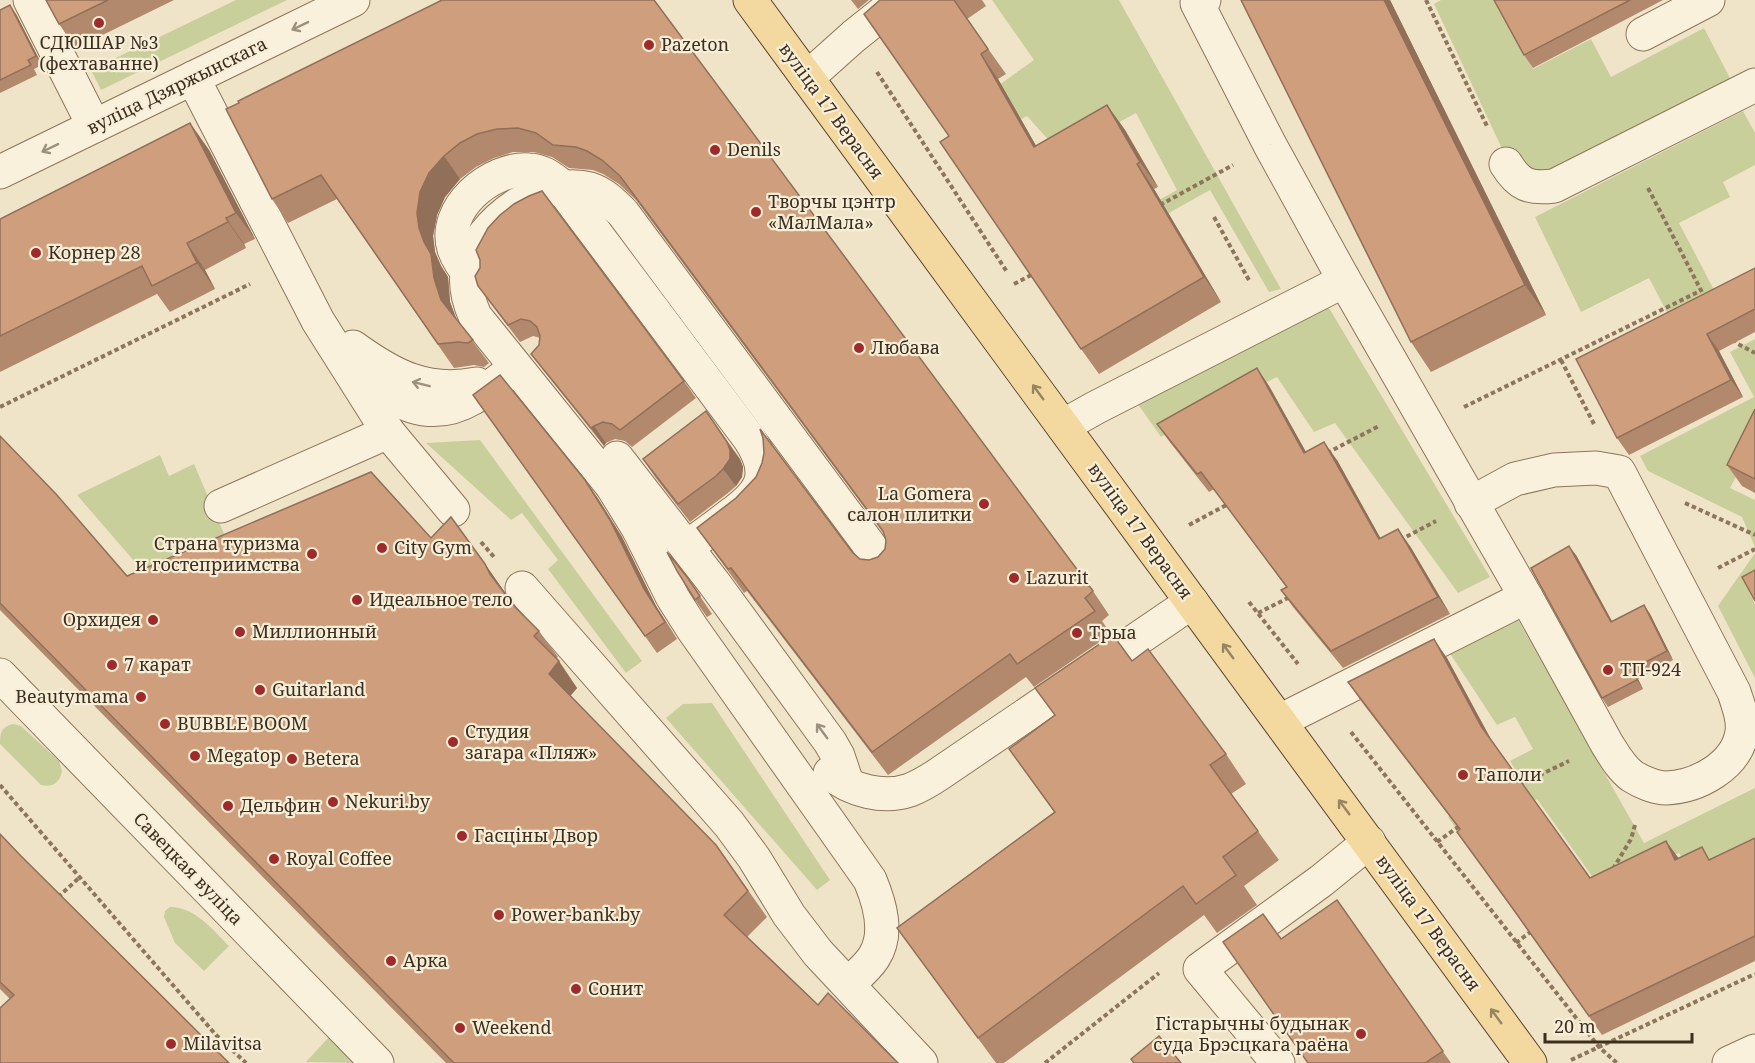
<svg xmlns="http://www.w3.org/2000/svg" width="1755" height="1063" font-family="'Noto Serif',serif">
	<rect width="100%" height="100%" fill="#f0e4c8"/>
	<!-- green -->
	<g fill="#c9cf9b">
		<polygon points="236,0 287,0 101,90 91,70"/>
		<polygon points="992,0 1119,0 1281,289 1269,292 1210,190 1047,281 1038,267 1177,190 1136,113 1061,154 1027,116 959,155 943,125 1034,60"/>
		<polygon points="1441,0 1526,0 1503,12 1533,69 1591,39 1611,77 1704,28 1732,82 1521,189 1434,4"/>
		<polygon points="1743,111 1755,133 1755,165 1723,182 1730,197 1679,223 1735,330 1689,354 1649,278 1581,312 1535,217"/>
		<polygon points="1326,303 1490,577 1458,593 1335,423 1314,432 1277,377 1161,437 1135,400"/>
		<polygon points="1755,339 1755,441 1730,488 1755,500 1755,547 1742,517 1648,471 1640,456 1754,397 1730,352"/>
		<polygon points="480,440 642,661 626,673 548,569 558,560 522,513 511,520 426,443"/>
		<polygon points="160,455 169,476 194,464 231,550 153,583 77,495"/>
		<polygon points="1755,553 1755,589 1749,592 1755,604 1755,678 1718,606"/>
		<polygon points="1517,618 1644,843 1755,788 1755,858 1692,873 1679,853 1631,877 1594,879 1537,799 1468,845 1448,817 1519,776 1510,761 1533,749 1515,717 1497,725 1449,652"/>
		<polygon points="712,703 830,880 817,890 666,718 683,704"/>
		<path d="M13,724l8,2 38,35 3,10c-2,11 -9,17 -21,14l-41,-41c0,-11 1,-17 13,-20z"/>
		<path d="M170,907c25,0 43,23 59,39l-25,25 -29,-28 -11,-26 1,-6z"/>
		<polygon points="329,1037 356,1063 306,1062"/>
	</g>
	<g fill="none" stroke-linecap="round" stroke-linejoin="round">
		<defs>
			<g id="minor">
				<polyline points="30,0 94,126"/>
				<polyline points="1204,0 1197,3 1270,145 1343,278 1526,597 1280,721"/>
				<polyline points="1643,34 1708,0"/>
				<polyline points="193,78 318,321 388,432 453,510"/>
				<polyline points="807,78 854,36 899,0"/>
				<path d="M1506,164c13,21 23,25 48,22l201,-101"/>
				<polyline points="0,172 353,0"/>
				<path d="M474,280c-8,-9 -16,-19 -20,-31 -13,-40 37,-82 75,-79 11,0 20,6 29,13l191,255c25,38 12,55 -20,78 -14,11 -28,21 -42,31"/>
				<path d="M353,347c40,29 74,47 124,37"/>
				<path d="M358,375c37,27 71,49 115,23 14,-7 26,-18 38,-27"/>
				<polyline points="1063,426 1095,408 1330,288 1343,278"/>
				<polyline points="617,458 714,583 830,742 838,756 847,783"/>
				<path d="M1471,503l44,-24 39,-9 42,-2 23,4 115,220c4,13 10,26 8,40 -5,34 -45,55 -76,56 -10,0 -25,-6 -34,-12 -11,-8 -18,-21 -25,-32l-81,-147"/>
				<polyline points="221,506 388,432"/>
				<polyline points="522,588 729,824 754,858 789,915 818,953 921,1063"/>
				<polyline points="0,675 377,1063"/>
				<path d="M830,773c21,18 54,26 80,17 10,-4 20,-10 29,-16l253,-172"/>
				<path d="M848,984c9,-8 19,-16 26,-27 15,-23 6,-53 -4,-77l-178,-252 -19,-30 -35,-70 -26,-42 -137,-170c-7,-16 -11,-32 -7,-49 12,-46 74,-91 122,-78 13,4 23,14 33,24l261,352"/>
				<polyline points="1278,1063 1200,969 1321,881 1369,842"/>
				<polyline points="1729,1063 1755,1051"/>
			</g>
			<polyline id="major" points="750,0 1530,1063"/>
		</defs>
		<!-- minor casing -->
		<use href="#minor" stroke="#8d765c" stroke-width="35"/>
		<!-- major casing -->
		<use href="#major" stroke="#5b4430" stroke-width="35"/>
		<!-- path -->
		<g stroke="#8d765c" stroke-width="4" stroke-dasharray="4.5 3" stroke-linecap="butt">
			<polyline points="1426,0 1487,126"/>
			<polyline points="877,72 1007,272"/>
			<polyline points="1648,188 1705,298"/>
			<polyline points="1160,205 1233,165"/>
			<polyline points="1214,217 1250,282"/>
			<polyline points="1014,284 1035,273"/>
			<polyline points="1733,339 1738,344 1755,353"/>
			<polyline points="1561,360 1595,426"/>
			<polyline points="0,407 250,284"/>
			<polyline points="1464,407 1700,291"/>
			<polyline points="1327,453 1379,426"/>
			<polyline points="1685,503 1755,535"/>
			<polyline points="1189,525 1230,503"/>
			<polyline points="1400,540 1436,521"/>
			<polyline points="481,542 494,557"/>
			<polyline points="1718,568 1755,549"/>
			<polyline points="1249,602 1298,664"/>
			<polyline points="1258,613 1292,596"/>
			<polyline points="1351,732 1599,1047 1617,1063"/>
			<polyline points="0,785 216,1035 246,1063"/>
			<polyline points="1519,785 1569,761"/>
			<polyline points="1437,842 1461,825"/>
			<polyline points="1613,869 1631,839 1635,825"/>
			<polyline points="58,897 80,877"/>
			<polyline points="1516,943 1533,930"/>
			<polyline points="1571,1060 1755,974"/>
			<polyline points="1045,1063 1159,973"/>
		</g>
		<!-- minor -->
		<use href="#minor" stroke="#faf1dc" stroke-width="33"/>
		<!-- major -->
		<use href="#major" stroke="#f3d9a0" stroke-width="33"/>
	</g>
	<!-- wall -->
	<g fill="#b2896c">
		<polygon points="46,0 174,0 76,48 59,24"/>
		<polygon points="442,0 1093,591 1109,615 1102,621 1111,634 1034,687 1026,677 888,775 747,591 744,593 697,528 853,553 860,559 869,560 878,557 885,549 886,540 884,534 636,200 619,184 603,174 593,170 569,168 552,157 534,152 513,152 494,158 476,167 460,179 445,197 437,215 433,236 435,252 441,266 448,277 450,302 456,319 489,363 484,367 474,365 454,368 337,199 288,223 272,199"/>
		<polygon points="851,0 869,0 858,9"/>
		<polygon points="880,0 982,0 986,6 967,19 1006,74 998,79 1036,146 1107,105 1125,130 1158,187 1154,189 1221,302 1099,374 1081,349 949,136"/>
		<polygon points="1241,0 1390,0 1546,315 1431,372 1411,342"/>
		<polygon points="1494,0 1663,0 1533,68 1524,55"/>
		<polygon points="0,10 16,14 42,65 34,69 37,75 0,93"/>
		<polygon points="190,123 209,150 255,239 244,244 246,248 205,270 215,289 170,312 157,294 0,372 0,219"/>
		<polygon points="1755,268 1755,332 1719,351 1743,397 1629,455 1617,438"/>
		<polygon points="478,286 684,381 696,398 632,447 625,441 615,439 606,443 604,446 544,371 531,354 539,345 540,338 533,336 520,342"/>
		<polygon points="1257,368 1269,386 1306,452 1337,460 1380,538 1410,546 1450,614 1343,668 1293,607 1281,590 1286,587 1214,489 1209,492 1169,441 1157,424"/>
		<polygon points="473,395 597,497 622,537 656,606 677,639 657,653"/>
		<polygon points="1755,409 1755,493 1742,486 1727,465"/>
		<polygon points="0,436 127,576 431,538 485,564 505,593 516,608 539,631 558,657 556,659 577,688 570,696 716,845 767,917 747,937 818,1005 898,1063 446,1063 0,610"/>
		<polygon points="643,459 740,459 743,467 742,477 736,486 728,493 690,522 655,477"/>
		<polygon points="1576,555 1612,621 1644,605 1650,614 1673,660 1638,679 1643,689 1608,707 1602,698"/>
		<polygon points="687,577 712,614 707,617 695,600"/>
		<polygon points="1447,658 1493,743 1590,878 1678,858 1711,859 1755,838 1755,961 1602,1035 1524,925 1457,832 1460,830 1361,701 1348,682"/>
		<polygon points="1132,661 1226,754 1246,784 1231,794 1279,860 1244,886 1257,905 1217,933 1204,915 1004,1063 996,1063 897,928 1054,812 1009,749 1055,715 1035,688"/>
		<polygon points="0,834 21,856 229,1063 10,999 0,989"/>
		<polygon points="1337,900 1451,1063 1308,1063 1281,939"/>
	</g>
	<!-- shaded-wall -->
	<g fill="#916f58">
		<polygon points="1384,0 1390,0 1546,315 1525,285"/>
		<polygon points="10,5 16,14 42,65 36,56"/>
		<polygon points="981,54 998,79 1051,172 1034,147"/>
		<polygon points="1107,105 1125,130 1158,187 1140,162"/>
		<polygon points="190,123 209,150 255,239 236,213"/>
		<polygon points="444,156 460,179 445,197 437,215 433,236 435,252 441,266 448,277 450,302 458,323 441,300 434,278 424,242 419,228 417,213 420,192 429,173"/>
		<polygon points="1137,164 1154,189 1221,302 1204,277"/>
		<polygon points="226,218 244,244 246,248 228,222"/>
		<polygon points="187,243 205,270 215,289 197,263"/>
		<polygon points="1707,334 1719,351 1743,397 1731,380"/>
		<polygon points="1257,368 1269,386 1316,470 1304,453"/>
		<polygon points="706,411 740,459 743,467 742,477 736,486 723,469"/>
		<polygon points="594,426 606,443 604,446 591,428"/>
		<polygon points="1324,442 1337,460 1391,557 1379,539"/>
		<polygon points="585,480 597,497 622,537 656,606 677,639 644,589"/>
		<polygon points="1398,529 1410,546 1450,614 1438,597"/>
		<polygon points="1569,546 1576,555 1617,631 1611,622"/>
		<polygon points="485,564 504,591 508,600 490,574"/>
		<polygon points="1644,605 1650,614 1673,660 1667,651"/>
		<polygon points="1434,639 1447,658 1494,745 1481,726"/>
		<polygon points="559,661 577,688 567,700 549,674"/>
		<polygon points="1632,669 1638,679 1643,689 1637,680"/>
		<polygon points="1666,841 1680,860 1675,860"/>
	</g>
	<!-- building -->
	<g fill="#cf9f7d" stroke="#916f58" stroke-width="1.5">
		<polygon points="46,0 108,0 59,24"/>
		<polygon points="442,0 654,0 1093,591 1085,598 1095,611 1017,664 1010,654 872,752 731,568 728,569 697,528 736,498 756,477 762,463 764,453 763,438 760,429 853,553 860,559 869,560 878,557 885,549 886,540 883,531 620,176 602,160 587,151 576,147 553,145 536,133 518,128 497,129 477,134 460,143 444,156 429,173 420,192 417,213 419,228 424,242 431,254 434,278 441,300 473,340 468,343 458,342 438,344 321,175 272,199 226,109 239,103 238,101"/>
		<polygon points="880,0 954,0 988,49 981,54 1034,147 1107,105 1140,162 1137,164 1204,277 1081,349 940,142 949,136 864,14"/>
		<polygon points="1241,0 1384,0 1525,285 1411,342"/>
		<polygon points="1494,0 1630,0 1524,55"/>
		<polygon points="10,5 36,56 28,60 31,65 0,80 0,10"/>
		<polygon points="190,123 236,213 226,218 228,222 187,243 197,263 152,286 142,266 0,336 0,219"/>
		<polygon points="542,191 684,381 620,430 612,424 603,422 594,426 591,428 531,354 539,345 540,336 537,327 530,321 521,319 508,325 478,286 475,276 480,268 480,260 476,250 488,228 500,215 514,204 529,196"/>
		<polygon points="1755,268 1755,309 1707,334 1731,380 1617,438 1576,359"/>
		<polygon points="1257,368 1304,453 1324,442 1379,539 1398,529 1438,597 1331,651 1281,590 1287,587 1201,472 1197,474 1157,424"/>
		<polygon points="500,375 585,480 610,520 644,589 665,622 645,636 473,395"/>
		<polygon points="1755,409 1755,479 1727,465"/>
		<polygon points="706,411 727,442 730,450 730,459 723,469 716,476 678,504 643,459"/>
		<polygon points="0,436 56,494 127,576 371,472 431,538 451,517 485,564 490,574 516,608 539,631 534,636 559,661 549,674 716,845 748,891 724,915 818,1005 828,993 898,1063 454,1063 0,603"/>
		<polygon points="1569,546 1611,622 1644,605 1667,651 1632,669 1637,680 1602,698 1531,568"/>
		<polygon points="667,552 687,577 700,596 695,600 677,571"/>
		<polygon points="1755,570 1755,601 1742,577"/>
		<polygon points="1113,635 1132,661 1148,649 1226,754 1210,765 1258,831 1223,857 1236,875 1196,904 1183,886 978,1038 897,928 1055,812 1009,749 1055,715 1035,688"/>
		<polygon points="1434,639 1481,726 1590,878 1666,841 1675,860 1702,847 1709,860 1755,838 1755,936 1589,1016 1511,906 1457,832 1460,829 1348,682"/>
		<polygon points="0,834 21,856 229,1063 0,1063 0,1008 14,995 0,982"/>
		<polygon points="1337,900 1443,1051 1425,1063 1308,1063 1223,942 1263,914 1281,939"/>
		<polygon points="1159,1036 1181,1063 1134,1063 1131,1059"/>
	</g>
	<!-- one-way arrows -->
	<defs><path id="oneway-shaft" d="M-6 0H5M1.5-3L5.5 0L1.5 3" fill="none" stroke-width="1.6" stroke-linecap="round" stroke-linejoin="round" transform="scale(1.5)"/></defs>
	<g stroke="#9c907e">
		<use href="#oneway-shaft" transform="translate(300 26) rotate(154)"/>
		<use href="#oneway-shaft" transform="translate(50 148) rotate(154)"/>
		<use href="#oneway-shaft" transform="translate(421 384) rotate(-166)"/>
		<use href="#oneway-shaft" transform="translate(822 731) rotate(-126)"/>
	</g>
	<g stroke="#988460">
		<use href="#oneway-shaft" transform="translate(1038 392) rotate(-126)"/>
		<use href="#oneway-shaft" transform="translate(1228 651) rotate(-126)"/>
		<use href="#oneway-shaft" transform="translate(1344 807) rotate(-127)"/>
		<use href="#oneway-shaft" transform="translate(1496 1016) rotate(-126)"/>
	</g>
	<!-- markers -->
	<g fill="#9e2a2b" stroke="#f7eed8" stroke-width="2">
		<circle cx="99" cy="23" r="6"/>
		<circle cx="649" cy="45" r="6"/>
		<circle cx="715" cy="150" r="6"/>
		<circle cx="756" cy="212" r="6"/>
		<circle cx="36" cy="253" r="6"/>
		<circle cx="859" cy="348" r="6"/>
		<circle cx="984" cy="504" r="6"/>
		<circle cx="382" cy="548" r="6"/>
		<circle cx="312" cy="554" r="6"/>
		<circle cx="1014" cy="578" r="6"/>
		<circle cx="357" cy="600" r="6"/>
		<circle cx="153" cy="620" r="6"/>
		<circle cx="240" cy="632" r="6"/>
		<circle cx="1077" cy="633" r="6"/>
		<circle cx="112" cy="665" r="6"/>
		<circle cx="1608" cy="670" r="6"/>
		<circle cx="260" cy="690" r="6"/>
		<circle cx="141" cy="697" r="6"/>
		<circle cx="165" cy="724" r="6"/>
		<circle cx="453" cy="742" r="6"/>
		<circle cx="195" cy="756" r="6"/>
		<circle cx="292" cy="759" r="6"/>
		<circle cx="1463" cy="775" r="6"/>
		<circle cx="333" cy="802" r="6"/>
		<circle cx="228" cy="806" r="6"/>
		<circle cx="462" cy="836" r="6"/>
		<circle cx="274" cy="859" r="6"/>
		<circle cx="499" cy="915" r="6"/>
		<circle cx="391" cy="961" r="6"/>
		<circle cx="576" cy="989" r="6"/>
		<circle cx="460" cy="1028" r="6"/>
		<circle cx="1361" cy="1034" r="6"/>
		<circle cx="171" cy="1044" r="6"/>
	</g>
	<g text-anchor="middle" stroke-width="4.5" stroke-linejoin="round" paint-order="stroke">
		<!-- poi labels -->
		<g font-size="18" fill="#3d2e20" stroke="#f7eed8" text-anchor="start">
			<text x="99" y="49" text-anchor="middle">СДЮШАР №3<tspan x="99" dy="21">(фехтаванне)</tspan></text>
			<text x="661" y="51">Pazeton</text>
			<text x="727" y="156">Denils</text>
			<text x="768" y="208">Творчы цэнтр<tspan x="768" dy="21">«МалМала»</tspan></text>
			<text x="48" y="259">Корнер 28</text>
			<text x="871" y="354">Любава</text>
			<text x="972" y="500" text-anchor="end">La Gomera<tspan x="972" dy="21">салон плитки</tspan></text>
			<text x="300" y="550" text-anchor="end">Страна туризма<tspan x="300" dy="21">и гостеприимства</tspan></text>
			<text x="394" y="554">City Gym</text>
			<text x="1026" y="584">Lazurit</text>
			<text x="369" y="606">Идеальное тело</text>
			<text x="141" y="626" text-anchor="end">Орхидея</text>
			<text x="252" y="638">Миллионный</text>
			<text x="1089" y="639">Трыа</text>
			<text x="124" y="671">7 карат</text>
			<text x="1620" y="676">ТП-924</text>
			<text x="272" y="696">Guitarland</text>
			<text x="129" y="703" text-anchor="end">Beautymama</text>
			<text x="177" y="730">BUBBLE BOOM</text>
			<text x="465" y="738">Студия<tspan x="465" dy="21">загара «Пляж»</tspan></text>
			<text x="207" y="762">Megatop</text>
			<text x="304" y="765">Betera</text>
			<text x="1475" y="781">Таполи</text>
			<text x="345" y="808">Nekuri.by</text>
			<text x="240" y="812">Дельфин</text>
			<text x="474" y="842">Гасціны Двор</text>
			<text x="286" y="865">Royal Coffee</text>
			<text x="511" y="921">Power-bank.by</text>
			<text x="403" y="967">Арка</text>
			<text x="588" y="995">Сонит</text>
			<text x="1349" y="1030" text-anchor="end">Гістарычны будынак<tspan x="1349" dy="21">суда Брэсцкага раёна</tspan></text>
			<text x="472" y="1034">Weekend</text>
			<text x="183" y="1050">Milavitsa</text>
		</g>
		<!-- street labels -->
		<g font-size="18" fill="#3d2e20" stroke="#f7eed8">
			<text transform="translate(177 86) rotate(-26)" y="6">вуліца Дзяржынскага</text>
			<text transform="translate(831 111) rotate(54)" y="6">вуліца 17 Верасня</text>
			<text transform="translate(1140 531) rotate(54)" y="6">вуліца 17 Верасня</text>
			<text transform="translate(188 869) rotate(46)" y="6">Савецкая вуліца</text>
			<text transform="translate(1428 923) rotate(54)" y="6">вуліца 17 Верасня</text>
		</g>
	</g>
	<!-- scale -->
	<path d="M1545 1033v9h147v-9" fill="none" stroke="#3d2e20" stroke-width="3"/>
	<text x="1554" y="1033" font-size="18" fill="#3d2e20" stroke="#f7eed8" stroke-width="4.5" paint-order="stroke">20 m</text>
</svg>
